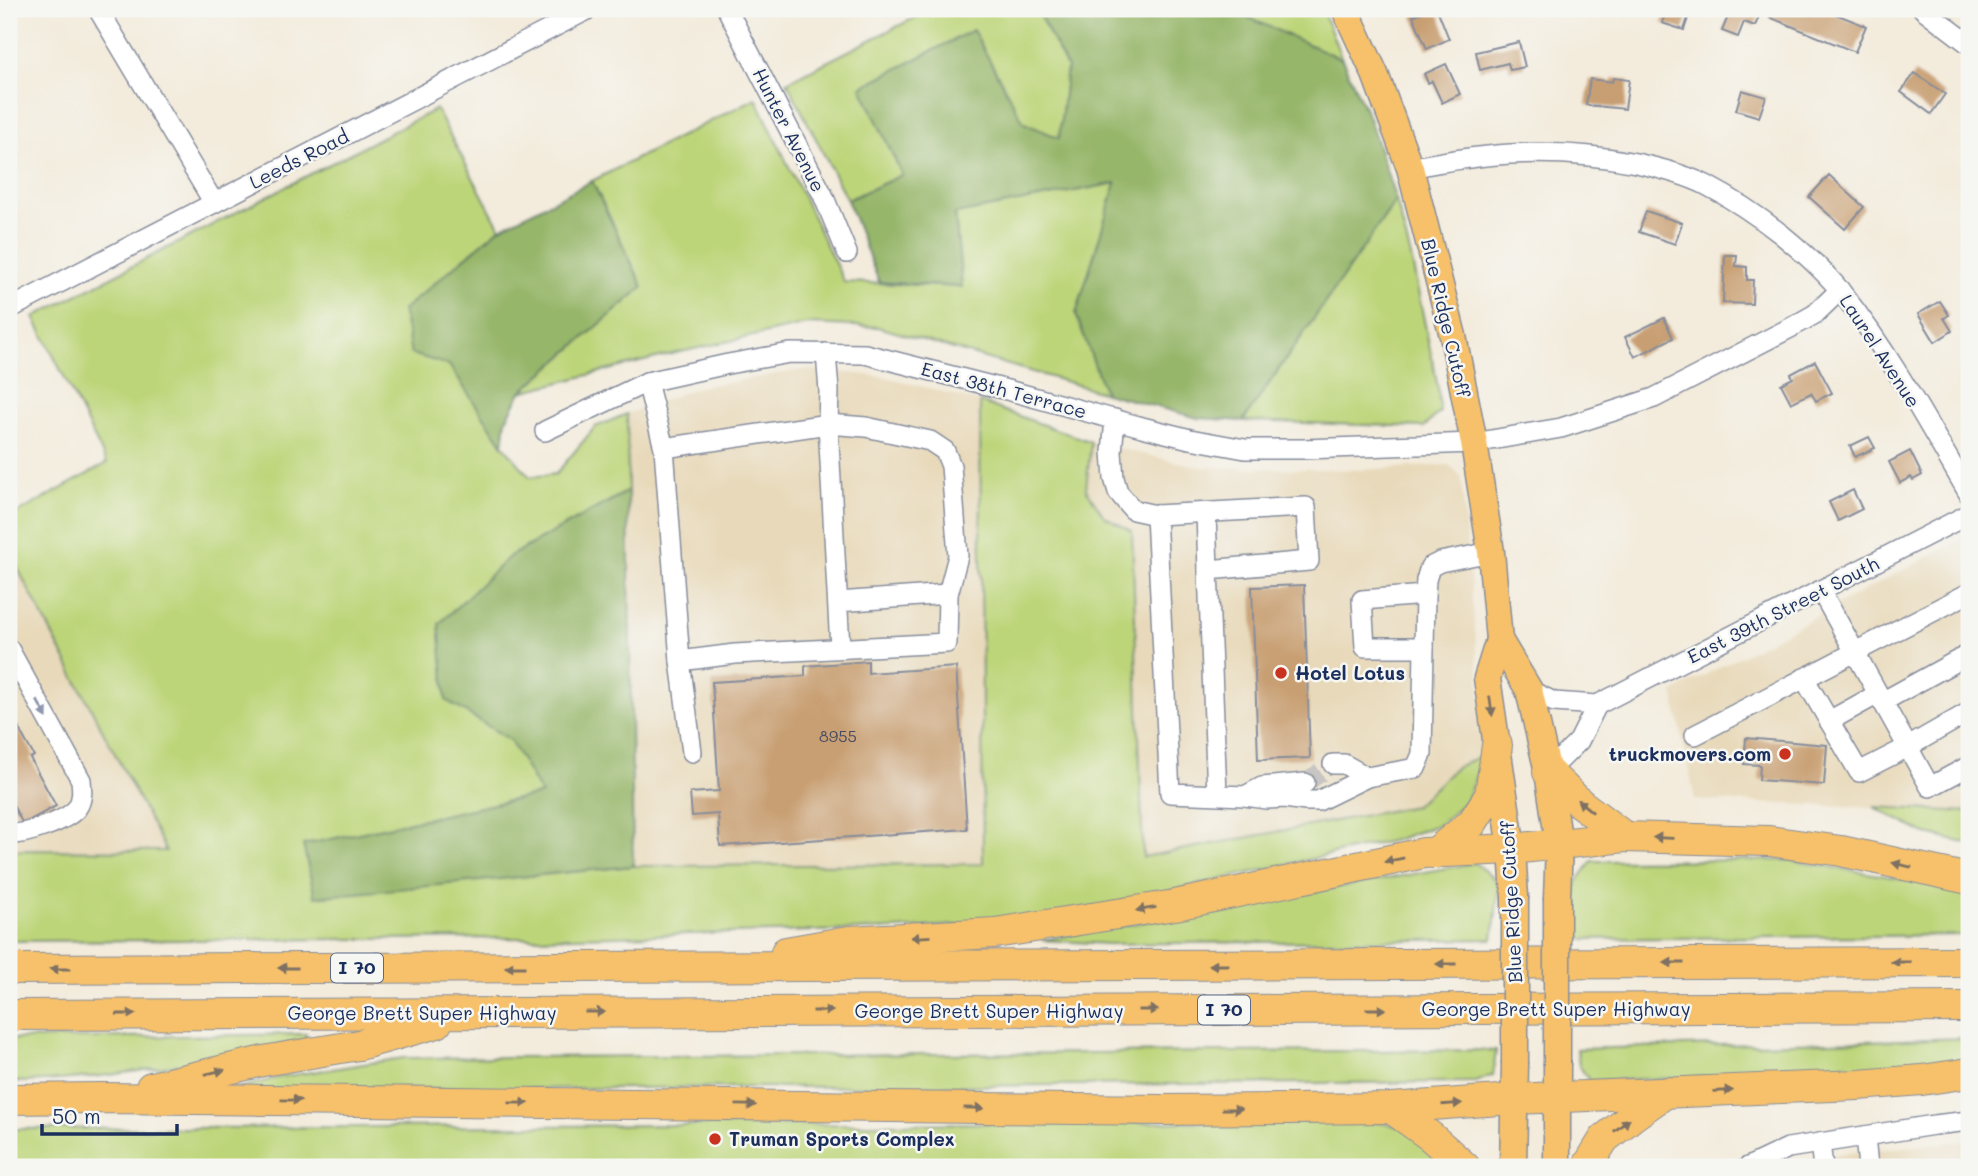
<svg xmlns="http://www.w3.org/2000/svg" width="1978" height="1176" font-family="Mali,sans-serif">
	<rect width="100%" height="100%" fill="#f6f6f2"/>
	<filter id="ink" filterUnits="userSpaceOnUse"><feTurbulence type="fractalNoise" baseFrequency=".0143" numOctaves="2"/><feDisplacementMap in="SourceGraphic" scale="14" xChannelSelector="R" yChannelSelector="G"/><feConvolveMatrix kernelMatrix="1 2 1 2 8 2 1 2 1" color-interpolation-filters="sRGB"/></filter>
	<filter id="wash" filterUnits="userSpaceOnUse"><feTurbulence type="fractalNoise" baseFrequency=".00686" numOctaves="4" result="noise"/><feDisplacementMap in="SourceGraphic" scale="28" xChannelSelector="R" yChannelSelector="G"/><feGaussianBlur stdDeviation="1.57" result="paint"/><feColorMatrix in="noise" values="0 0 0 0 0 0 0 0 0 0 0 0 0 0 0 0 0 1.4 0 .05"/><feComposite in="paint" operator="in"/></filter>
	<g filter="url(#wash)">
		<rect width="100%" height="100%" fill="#f3ebdb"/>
		<!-- built -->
		<g fill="#e8d9ba">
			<polygon points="808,369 886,377 980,402 984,864 633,866 627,414 699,387"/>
			<polygon points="1091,442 1199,467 1360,470 1449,465 1461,476 1486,753 1455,768 1415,806 1143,858 1132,531 1104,516 1086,489"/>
			<polygon points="1969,535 1969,812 1695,800 1673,692"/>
			<polygon points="9,552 166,852 9,850"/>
			<polygon points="1969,1141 1969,1167 1787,1167 1843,1153"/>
		</g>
		<!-- green -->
		<g fill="#bdd579" stroke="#6c826c" stroke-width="2">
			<polygon points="932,9 1036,9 1067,67 1059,139 1024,124 973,30 862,87 902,175 847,200 787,82"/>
			<polygon points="1239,9 1322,9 1342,59 1239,14"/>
			<polygon points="756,98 844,282 962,287 955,214 1117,183 1076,314 1105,393 878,327 807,324 676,353 521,392 643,287 592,181"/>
			<polygon points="436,109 500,228 403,310 449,365 503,445 530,477 556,474 595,427 627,414 628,491 510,556 446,700 511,740 542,794 304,845 315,896 633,866 983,864 980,402 1091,442 1086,489 1104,516 1132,531 1143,857 1415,806 1455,768 1486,753 1465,802 1440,824 1395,840 1046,919 897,929 533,938 9,941 9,850 166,851 9,552 9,518 107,463 34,317"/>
			<polygon points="1396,200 1411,257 1438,388 1440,412 1424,427 1243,421"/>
			<polygon points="1874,807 1969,812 1969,844 1923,833"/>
			<polygon points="1789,860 1969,890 1969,935 1576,939 1576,883 1592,861"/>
			<polygon points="1475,863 1499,883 1493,939 1108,944 1042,940"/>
			<path d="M306,1034v6c-97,19 -197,41 -297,42v-43z"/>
			<polygon points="1969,1038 1969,1064 1945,1069 1589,1081 1579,1065 1577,1049"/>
			<polygon points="1496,1050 1493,1075 1476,1082 228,1091 280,1077 403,1058"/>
			<polygon points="1368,1121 1404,1127 1452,1167 9,1167 9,1129"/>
		</g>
		<!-- forest -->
		<g fill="#96b669" stroke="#587264" stroke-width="2">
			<polygon points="1036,9 1239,9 1240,14 1342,59 1369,118 1396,200 1243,421 1198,418 1105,393 1076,314 1116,183 955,214 962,287 879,282 847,200 902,175 861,87 973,30 1024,123 1059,138 1067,67"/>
			<polygon points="592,181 643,287 521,392 506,420 503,445 449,365 411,354 403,310 500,228"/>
			<polygon points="628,491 633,866 315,897 303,845 541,794 510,740 446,700 439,624 510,556"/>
		</g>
		<g id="blocks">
			<!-- building -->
			<g fill="#c89f72">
				<polygon points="1429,9 1437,9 1449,39 1427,49 1413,16"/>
				<polygon points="1667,9 1691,9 1684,30 1662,23"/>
				<polygon points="1731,9 1762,9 1755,26 1744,22 1738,37 1722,31"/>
				<polygon points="1772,9 1823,9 1866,26 1855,52 1769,17"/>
				<polygon points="1519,42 1525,67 1510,70 1508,63 1480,70 1476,52"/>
				<polygon points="1446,64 1460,94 1442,103 1432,81 1428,83 1424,74"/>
				<polygon points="1915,73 1945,94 1931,114 1901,92"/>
				<polygon points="1613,78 1629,80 1625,109 1586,105 1590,79 1612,82"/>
				<polygon points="1742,90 1766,97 1759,117 1736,110"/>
				<polygon points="1829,175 1864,207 1845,229 1809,197"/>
				<polygon points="1646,211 1682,223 1675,244 1639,232"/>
				<polygon points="1725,255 1737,255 1736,266 1747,267 1747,280 1753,280 1752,304 1723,303"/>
				<polygon points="1940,301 1949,315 1944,318 1952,331 1935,342 1918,314"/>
				<polygon points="1664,318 1673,338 1635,357 1625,337"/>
				<polygon points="1815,361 1832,393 1816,401 1811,393 1791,403 1781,384 1793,378 1791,374"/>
				<polygon points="1869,437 1875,448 1855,457 1850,446"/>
				<polygon points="1910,451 1922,475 1913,480 1911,477 1900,483 1889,462"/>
				<polygon points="1853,490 1862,509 1838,521 1829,502"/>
				<polygon points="1304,585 1310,758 1258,760 1252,587"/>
				<polygon points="868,661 868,673 956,667 967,829 720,846 718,814 692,816 690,793 719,791 712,682 805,676 805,666"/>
				<polygon points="9,711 34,756 30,758 56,806 23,824 9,798"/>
				<polygon points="1746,738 1827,745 1824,785 1759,780 1760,765 1744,764"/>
			</g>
		</g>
	</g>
	<g filter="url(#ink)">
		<use href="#blocks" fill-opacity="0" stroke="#878d9c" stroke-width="2"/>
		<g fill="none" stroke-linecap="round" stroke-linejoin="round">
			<!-- minor-tunnel -->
			<polyline stroke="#c8c5c2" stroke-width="19" stroke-dasharray="19 10" stroke-linecap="butt" points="1305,783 1333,764"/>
			<defs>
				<g id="minor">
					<polyline points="98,9 214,203"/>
					<polyline points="727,9 823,195 847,253"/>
					<polyline points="1923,9 1969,44"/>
					<path d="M1410,168c78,-16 147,-21 226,-5 23,5 48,11 70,22 27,14 52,31 75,49 22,18 44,37 61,59 49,62 87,133 127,201"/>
					<polyline points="9,309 589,9"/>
					<polyline points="826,353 829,391 828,424 840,648"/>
					<polyline points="647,382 664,448 680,661 735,654 947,643 948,594 958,556 951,466 945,451 930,441 866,427 828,424 664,448"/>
					<polyline points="1115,419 1112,452 1114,478 1118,492 1133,510 1156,515"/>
					<polyline points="545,431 647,382 728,364 790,353 865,354 1011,391 1142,427 1190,439 1245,449 1304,449 1474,443 1561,428 1654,398 1792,327 1815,314 1840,290"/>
					<polyline points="1206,513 1208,570"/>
					<polyline points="1821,591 1930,787 1969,766"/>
					<polyline points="838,602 948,594"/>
					<polyline points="1424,647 1365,647 1362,600 1425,595"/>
					<path d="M9,649l72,131c1,10 2,19 -4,28 -10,13 -52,27 -68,26"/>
					<polyline points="680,661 692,752"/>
					<polyline points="1804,678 1859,772 1908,747 1969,712"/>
					<polyline points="1529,690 1554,702 1597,705 1969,514"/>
					<polyline points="1882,702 1969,654"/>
					<polyline points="1829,721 1878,694"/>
					<polyline points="1695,735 1969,593"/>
					<polyline points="1548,772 1579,741 1597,705"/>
					<polyline points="1367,777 1416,768 1422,754 1425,595 1426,580 1430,567 1440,562 1491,552"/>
					<polyline points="1305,783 1262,787 1245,796 1267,799 1285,798 1306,801 1318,801 1367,777 1344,764 1333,764"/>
					<polyline points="1217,794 1208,570 1309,561 1306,507 1156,515 1170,793 1245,796"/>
					<polyline points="1865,1136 1868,1167"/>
					<polyline points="1820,1143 1823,1167"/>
					<polyline points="1748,1167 1788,1148 1934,1125 1969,1121"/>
				</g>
				<g id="major">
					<polyline points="1345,9 1375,74 1410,168 1453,336 1474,443 1491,552 1499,640 1487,678 1512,849 1515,897"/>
					<polyline points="1499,640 1529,690 1548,772 1559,844 1557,898"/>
					<polyline points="1557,1065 1557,1167"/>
					<polyline points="1513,1167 1515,1064"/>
				</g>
				<g id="highway">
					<polyline points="1548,772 1581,804 1625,837"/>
					<polyline points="1435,853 1472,823 1490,795 1497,745"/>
					<polyline points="786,952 849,941 995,933 1175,905 1424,853 1512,849 1625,837 1769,841 1841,851 1969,879"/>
					<polyline points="9,969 1969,962"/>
					<polyline points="9,1015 1969,1007"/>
					<polyline points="151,1087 263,1061 359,1045 437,1023"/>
					<polyline points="9,1099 101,1098 1163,1110 1391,1108 1513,1099 1858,1085 1922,1080 1969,1073"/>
					<polyline points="1391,1108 1430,1136 1465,1167"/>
					<polyline points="1587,1167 1604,1139 1633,1116 1667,1092"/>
				</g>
			</defs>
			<!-- minor casing -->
			<use href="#minor" stroke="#878d9c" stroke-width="22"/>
			<!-- major casing -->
			<use href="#major" stroke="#878d9c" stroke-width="29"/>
			<!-- highway casing -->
			<use href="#highway" stroke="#878d9c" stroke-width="32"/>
			<!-- minor -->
			<use href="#minor" stroke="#fff" stroke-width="19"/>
			<!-- major -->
			<use href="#major" stroke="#f6c16b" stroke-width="26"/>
			<!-- highway -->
			<use href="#highway" stroke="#f6c16b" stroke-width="30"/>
			<defs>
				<g id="major-bridge">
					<polyline points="1515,897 1515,1064"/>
					<polyline points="1557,898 1557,1065"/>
				</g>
			</defs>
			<!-- major-bridge casing -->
			<use href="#major-bridge" stroke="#878d9c" stroke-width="29" stroke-linecap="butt"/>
			<!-- major-bridge -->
			<use href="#major-bridge" stroke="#f6c16b" stroke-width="26"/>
		</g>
		<!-- one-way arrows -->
		<defs><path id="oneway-solid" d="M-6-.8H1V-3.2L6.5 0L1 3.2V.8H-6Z" transform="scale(1.75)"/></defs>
		<g fill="#7e7164">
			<use href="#oneway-solid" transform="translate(1491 706) rotate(82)"/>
			<use href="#oneway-solid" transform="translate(1585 806) rotate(-141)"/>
			<use href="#oneway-solid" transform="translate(1663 838) rotate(-178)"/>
			<use href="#oneway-solid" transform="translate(1394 860) rotate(168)"/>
			<use href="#oneway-solid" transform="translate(1902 865) rotate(-167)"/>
			<use href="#oneway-solid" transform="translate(1146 909) rotate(171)"/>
			<use href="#oneway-solid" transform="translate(921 937) rotate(177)"/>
			<use href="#oneway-solid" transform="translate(1901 962) rotate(180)"/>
			<use href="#oneway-solid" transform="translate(1674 963) rotate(180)"/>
			<use href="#oneway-solid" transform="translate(1446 964) rotate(180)"/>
			<use href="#oneway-solid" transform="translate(1219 965) rotate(180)"/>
			<use href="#oneway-solid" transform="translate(515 967) rotate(180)"/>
			<use href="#oneway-solid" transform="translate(288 968) rotate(180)"/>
			<use href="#oneway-solid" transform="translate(60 969) rotate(180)"/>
			<use href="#oneway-solid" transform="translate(1376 1009)"/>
			<use href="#oneway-solid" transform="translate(1148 1010)"/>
			<use href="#oneway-solid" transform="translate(823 1011)"/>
			<use href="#oneway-solid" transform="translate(595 1012)"/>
			<use href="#oneway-solid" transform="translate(126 1014)"/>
			<use href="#oneway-solid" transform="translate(215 1072) rotate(-13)"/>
			<use href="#oneway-solid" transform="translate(1723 1091) rotate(-2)"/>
			<use href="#oneway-solid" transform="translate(291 1100) rotate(1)"/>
			<use href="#oneway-solid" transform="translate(519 1103) rotate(1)"/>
			<use href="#oneway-solid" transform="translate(1452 1104) rotate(-4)"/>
			<use href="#oneway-solid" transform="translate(746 1105) rotate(1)"/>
			<use href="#oneway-solid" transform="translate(974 1108) rotate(1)"/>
			<use href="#oneway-solid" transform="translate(1232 1109)"/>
			<use href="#oneway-solid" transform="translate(1622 1125) rotate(-39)"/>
		</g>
		<use fill="#8d97ae" href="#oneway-solid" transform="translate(42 709) rotate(61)"/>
	</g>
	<!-- markers -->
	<g fill="#c8321e" stroke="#f6f6f2" stroke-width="2.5">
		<circle cx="1281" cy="673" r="7"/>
		<circle cx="1785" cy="754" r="7"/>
		<circle cx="715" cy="1139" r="7"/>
	</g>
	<g text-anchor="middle" stroke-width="5" stroke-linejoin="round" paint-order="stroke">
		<!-- number labels -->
		<g font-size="16" fill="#464b63">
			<text x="838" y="742">8955</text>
		</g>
		<!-- shield labels -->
		<g fill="#f6f6f2" stroke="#5d6b8a" stroke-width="2">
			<rect x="331" y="953.5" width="52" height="29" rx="5"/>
			<rect x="1198" y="995.5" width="52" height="29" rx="5"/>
		</g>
		<g font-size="18" font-weight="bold" fill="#1b2f5e">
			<text x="357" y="974">I 70</text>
			<text x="1224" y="1016">I 70</text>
		</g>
		<!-- street labels -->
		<g font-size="19" fill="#1b2f5e" stroke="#f6f6f2">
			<text transform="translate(789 130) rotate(63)" y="7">Hunter Avenue</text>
			<text transform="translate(299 159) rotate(-27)" y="7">Leeds Road</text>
			<text transform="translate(1446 318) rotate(77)" y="7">Blue Ridge Cutoff</text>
			<text transform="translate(1880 351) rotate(57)" y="7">Laurel Avenue</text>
			<text transform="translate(1004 390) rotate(15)" y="7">East 38th Terrace</text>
			<text transform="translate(1783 610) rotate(-27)" y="7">East 39th Street South</text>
			<text transform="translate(1511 902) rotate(-93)" y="7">Blue Ridge Cutoff</text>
			<text x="1556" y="1016">George Brett Super Highway</text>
			<text x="989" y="1018">George Brett Super Highway</text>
			<text x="422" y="1020">George Brett Super Highway</text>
		</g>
		<!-- poi labels -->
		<g font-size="19" font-weight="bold" fill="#1b2f5e" stroke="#f6f6f2" text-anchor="start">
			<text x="1295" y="680">Hotel Lotus</text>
			<text x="1771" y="761" text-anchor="end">truckmovers.com</text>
			<text x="729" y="1146">Truman Sports Complex</text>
		</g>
	</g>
	<!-- margin -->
	<rect width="1978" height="1176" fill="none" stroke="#f6f6f2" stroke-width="35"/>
	<!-- scale -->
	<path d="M42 1124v10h135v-10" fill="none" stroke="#1b2f5e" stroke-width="3.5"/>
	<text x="52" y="1124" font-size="21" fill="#1b2f5e" stroke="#f6f6f2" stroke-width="5" paint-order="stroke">50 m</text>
</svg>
